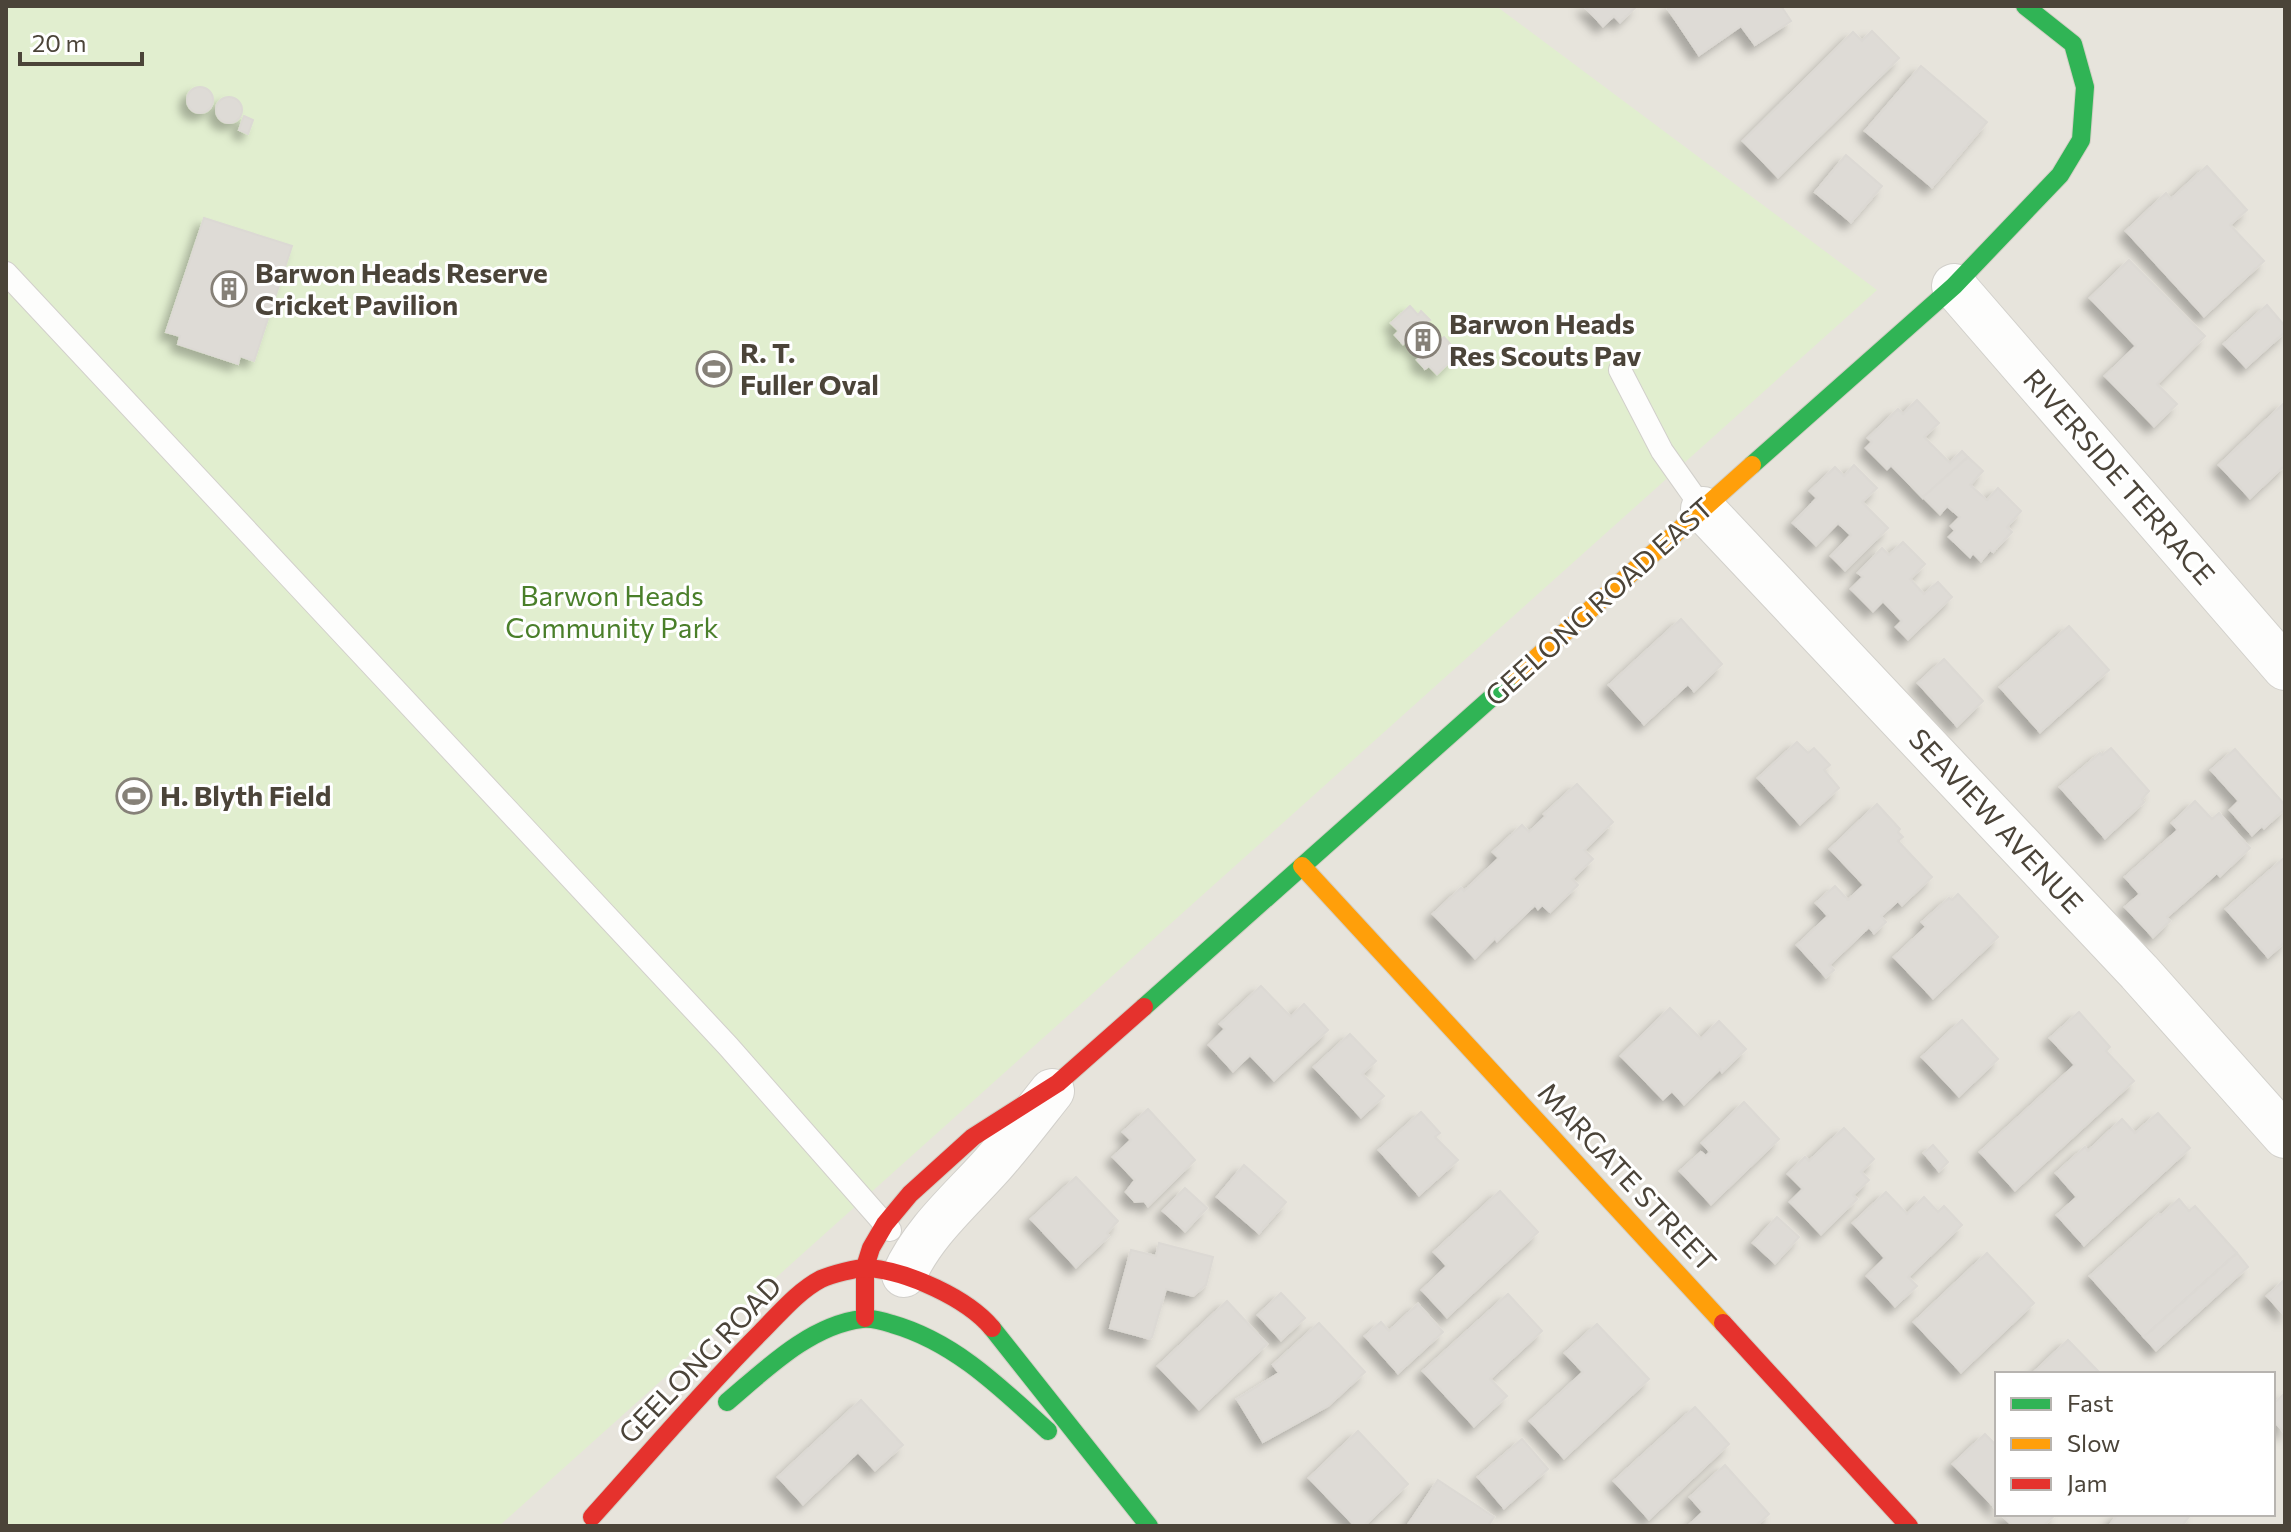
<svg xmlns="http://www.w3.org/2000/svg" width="2291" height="1532" font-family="Commissioner,sans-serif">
	<defs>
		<filter id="shadow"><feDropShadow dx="-7" dy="7" stdDeviation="4" flood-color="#0004"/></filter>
	</defs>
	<rect width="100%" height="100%" fill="#f4f2ee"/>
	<!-- residential -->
	<path fill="#e7e4dc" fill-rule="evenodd" d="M6,6h2279v1520h-2279zM1997,1374h276v140h-276z"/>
	<!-- green -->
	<polygon fill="#e1eecf" points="6,6 1496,6 1877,290 499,1526 6,1526"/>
	<!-- building -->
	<g fill="#dedbd6" stroke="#dcd9d4" stroke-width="2" filter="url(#shadow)">
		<polygon points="1584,6 1637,6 1620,22 1614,16 1603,26"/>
		<polygon points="1673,6 1781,6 1791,21 1755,45 1741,26 1699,55 1668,9"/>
		<polygon points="1872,31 1899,58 1778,177 1743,141 1853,32 1862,41"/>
		<polygon points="1921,66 1987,122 1932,187 1865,131"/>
		<circle cx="200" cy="100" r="13"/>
		<circle cx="229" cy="110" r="13"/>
		<polygon points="244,116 253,120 248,134 239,130"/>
		<polygon points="1846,155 1882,186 1851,222 1815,192"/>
		<polygon points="2207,166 2247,210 2230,225 2264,261 2204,316 2126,231 2166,193 2171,199"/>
		<polygon points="204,218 292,246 254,361 240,356 238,364 178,344 180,336 166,332"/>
		<polygon points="2129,260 2205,336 2157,384 2177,404 2154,426 2105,376 2136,346 2090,298"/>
		<polygon points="2267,305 2285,326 2285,332 2246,367 2224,344"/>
		<polygon points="1410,306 1418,315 1421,311 1430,320 1425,323 1440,340 1444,337 1452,346 1448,349 1455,357 1437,374 1429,366 1425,369 1417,360 1421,357 1407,340 1403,344 1395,335 1399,331 1391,323"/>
		<polygon points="1917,400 1939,423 1924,437 1950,463 1962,451 1968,457 1923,498 1891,465 1887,469 1866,448 1872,442 1868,438 1898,409 1903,414"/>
		<polygon points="2285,402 2285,465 2250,498 2219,465"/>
		<polygon points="1968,457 1983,471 1970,485 1987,500 1998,488 2021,511 2007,527 2012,532 1993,552 1990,550 1981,561 1973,553 1970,557 1949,537 1955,531 1951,526 1960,517 1947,506 1940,514 1923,497"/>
		<polygon points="1854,465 1877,488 1862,502 1888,528 1845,570 1831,556 1851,535 1838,523 1816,545 1793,523 1817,498 1810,491 1835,467 1844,476"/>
		<polygon points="1903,542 1925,564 1910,579 1924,594 1938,582 1952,597 1908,639 1896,627 1902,621 1883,601 1873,611 1851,589 1863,577 1858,573 1882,548 1889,555"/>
		<polygon points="1681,619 1722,664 1694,691 1688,684 1644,724 1609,685"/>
		<polygon points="2069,626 2109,670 2040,732 2000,687"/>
		<polygon points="1944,659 1983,701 1957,726 1918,683"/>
		<polygon points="1797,742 1808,753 1814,748 1830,765 1824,770 1839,788 1800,824 1758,778"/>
		<polygon points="2111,748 2149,791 2142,799 2144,802 2105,838 2060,787 2100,753 2102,755"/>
		<polygon points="2235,749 2285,805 2285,809 2264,828 2262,826 2252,835 2230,810 2239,801 2211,770"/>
		<polygon points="1577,784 1613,822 1584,850 1593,859 1572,879 1578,885 1550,912 1542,905 1538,909 1535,905 1497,941 1495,938 1475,958 1433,914 1461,888 1464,891 1499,858 1493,852 1522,825 1529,832 1546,816 1544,814"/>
		<polygon points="2195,801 2212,819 2219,813 2250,848 2220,876 2217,873 2167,917 2170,921 2153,937 2125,907 2140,894 2125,877 2178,830 2172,823"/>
		<polygon points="1877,804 1900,829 1898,832 1903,837 1898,841 1932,877 1902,905 1898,901 1881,916 1886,922 1874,933 1869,927 1829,965 1834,970 1826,977 1797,945 1828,916 1816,903 1835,886 1848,900 1864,885 1830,849"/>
		<polygon points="2285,857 2285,942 2268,957 2226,909"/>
		<polygon points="1958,894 1998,937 1933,998 1894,957 1926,927 1922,922 1949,898 1952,900"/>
		<polygon points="1261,986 1291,1017 1304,1004 1328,1030 1274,1080 1250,1055 1233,1071 1209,1045 1225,1029 1220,1024"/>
		<polygon points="1670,1008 1701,1039 1719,1021 1746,1049 1722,1072 1720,1069 1684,1104 1672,1091 1663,1099 1621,1056"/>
		<polygon points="2079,1012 2110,1047 2106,1051 2134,1081 2015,1190 1980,1152 2075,1065 2050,1038"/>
		<polygon points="1962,1020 1998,1059 1959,1096 1922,1057"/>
		<polygon points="1350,1034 1376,1061 1362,1074 1384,1096 1361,1117 1314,1067"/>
		<polygon points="1744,1102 1779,1139 1711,1204 1680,1171 1701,1152 1706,1156 1710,1152 1702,1143"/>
		<polygon points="1148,1109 1195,1160 1148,1206 1144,1201 1135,1202 1126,1192 1135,1180 1113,1157 1131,1140 1123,1132"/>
		<polygon points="1421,1112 1440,1133 1435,1137 1458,1160 1419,1195 1379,1150"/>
		<polygon points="2158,1113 2190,1148 2084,1245 2057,1215 2077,1197 2056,1173 2085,1147 2088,1151 2122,1119 2135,1133"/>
		<polygon points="1844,1128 1874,1159 1861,1172 1869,1180 1853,1195 1857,1199 1821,1234 1790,1202 1803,1189 1788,1174 1805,1157 1809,1161"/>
		<polygon points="1933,1145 1948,1162 1939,1171 1924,1153"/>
		<polygon points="1244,1165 1286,1202 1259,1233 1217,1197"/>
		<polygon points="1076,1177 1118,1221 1107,1233 1109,1236 1076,1267 1031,1219"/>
		<polygon points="1185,1188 1207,1208 1185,1231 1163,1211"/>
		<polygon points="1500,1191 1538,1232 1447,1317 1422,1290 1447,1266 1434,1252"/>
		<polygon points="1886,1192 1907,1214 1924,1197 1938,1212 1944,1206 1962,1225 1908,1277 1917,1286 1895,1306 1867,1276 1885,1258 1853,1223"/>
		<polygon points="2179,1199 2189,1211 2195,1206 2237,1253 2144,1337 2090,1276 2159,1214 2161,1215"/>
		<polygon points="1777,1217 1799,1237 1775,1263 1753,1243"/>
		<polygon points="1159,1243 1213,1257 1206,1285 1193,1296 1166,1289 1152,1337 1150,1339 1110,1328 1131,1250 1156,1256"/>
		<polygon points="1987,1253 2034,1303 1961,1372 1914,1322"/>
		<polygon points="2237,1253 2248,1267 2156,1350 2144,1337"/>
		<polygon points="2285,1279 2285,1316 2267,1296"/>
		<polygon points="1281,1293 1305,1318 1281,1340 1258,1315"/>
		<polygon points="1508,1294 1542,1331 1490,1379 1507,1396 1474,1426 1423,1371"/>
		<polygon points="1227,1301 1267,1344 1199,1409 1158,1366"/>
		<polygon points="1418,1304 1443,1332 1398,1373 1365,1336 1381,1322 1389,1331"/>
		<polygon points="1319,1323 1365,1372 1328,1406 1263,1442 1237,1399 1279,1373 1273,1365"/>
		<polygon points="1597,1324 1649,1379 1564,1458 1530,1421 1583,1372 1565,1353"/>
		<polygon points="2068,1340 2101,1374 2032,1374"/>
		<polygon points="2285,1393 2285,1433 2273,1420 2273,1404"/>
		<polygon points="861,1400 903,1445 875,1470 858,1452 803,1504 778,1477"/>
		<polygon points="1695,1407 1729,1444 1649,1519 1614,1481"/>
		<polygon points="1358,1431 1408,1484 1364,1526 1355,1526 1309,1478"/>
		<polygon points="1985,1434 1997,1446 1997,1510 1953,1464"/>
		<polygon points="1522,1439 1548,1469 1504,1508 1478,1477"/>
		<polygon points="1725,1465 1769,1514 1756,1526 1688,1526 1703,1512 1690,1497"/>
		<polygon points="1438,1480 1494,1517 1488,1526 1407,1526"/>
		<polygon points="2001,1514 2056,1514 2043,1526 2013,1526"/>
		<polygon points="2118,1514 2191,1514 2182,1526 2109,1526"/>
	</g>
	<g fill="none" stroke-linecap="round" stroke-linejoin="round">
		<defs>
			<g id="lane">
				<polyline points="6,273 728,1046 890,1230"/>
				<polyline points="1620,370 1662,451 1703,509"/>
			</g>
			<g id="street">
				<polyline points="1954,286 2285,668"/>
				<polyline points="1703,509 2139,972 2285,1136"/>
				<path d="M904,1275c20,-44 57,-75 89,-111 21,-24 40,-49 59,-73"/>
			</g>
			<g id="fast">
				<polyline points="1752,465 1954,286 2060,175 2081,140 2085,87 2073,44 2025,6"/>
				<polyline points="1144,1007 1517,675"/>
				<polyline points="992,1328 1149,1526"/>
				<path d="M727,1402c38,-32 83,-77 135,-83 10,-1 21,2 30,5 63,18 109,64 156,107"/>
			</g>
			<g id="slow">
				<polyline points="1517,675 1752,465"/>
				<polyline points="1302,866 1723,1323"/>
			</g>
			<g id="jam">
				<polyline points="865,1318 865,1267 871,1248 885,1224 910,1194 973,1137 1058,1083 1144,1007"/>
				<polyline points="1723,1323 1909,1526"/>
				<path d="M592,1517c56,-62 110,-126 169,-185 18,-18 37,-41 60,-53 9,-4 37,-12 47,-11 39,3 99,30 124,60"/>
			</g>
		</defs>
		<!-- lane casing -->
		<use href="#lane" stroke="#d2d0cb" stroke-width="24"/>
		<!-- street casing -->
		<use href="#street" stroke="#d2d0cb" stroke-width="46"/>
		<!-- fast casing -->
		<use href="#fast" stroke="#d3cfc5" stroke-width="20"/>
		<!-- slow casing -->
		<use href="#slow" stroke="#d3cfc5" stroke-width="20"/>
		<!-- jam casing -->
		<use href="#jam" stroke="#d3cfc5" stroke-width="20"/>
		<!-- lane -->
		<use href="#lane" stroke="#fdfdfc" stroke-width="22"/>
		<!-- street -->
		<use href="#street" stroke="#fdfdfc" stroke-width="44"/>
		<!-- fast -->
		<use href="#fast" stroke="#30b455" stroke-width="18"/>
		<!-- slow -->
		<use href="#slow" stroke="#ff9f0a" stroke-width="18"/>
		<!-- jam -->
		<use href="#jam" stroke="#e5322d" stroke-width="18"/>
	</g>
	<!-- icons -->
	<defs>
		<symbol id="building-ring" viewBox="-11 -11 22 22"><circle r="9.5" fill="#fff" stroke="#868178" stroke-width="1.5"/><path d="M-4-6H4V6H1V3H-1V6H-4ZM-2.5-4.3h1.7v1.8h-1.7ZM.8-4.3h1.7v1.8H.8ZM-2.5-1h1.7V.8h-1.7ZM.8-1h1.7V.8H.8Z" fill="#868178"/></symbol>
		<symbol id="stadium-ring" viewBox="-11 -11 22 22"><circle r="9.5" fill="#fff" stroke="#868178" stroke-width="1.5"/><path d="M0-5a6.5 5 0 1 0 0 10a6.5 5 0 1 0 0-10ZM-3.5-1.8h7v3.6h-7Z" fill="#868178"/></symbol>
	</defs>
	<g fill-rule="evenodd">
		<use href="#building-ring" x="209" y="269" width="40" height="40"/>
		<use href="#building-ring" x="1403" y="320" width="40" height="40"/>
		<use href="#stadium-ring" x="694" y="349" width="40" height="40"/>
		<use href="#stadium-ring" x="114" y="776" width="40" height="40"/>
	</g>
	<g text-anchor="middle" stroke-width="6" stroke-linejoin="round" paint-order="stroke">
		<!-- poi labels -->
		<g font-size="28" font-weight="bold" fill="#4b4439" stroke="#fff" text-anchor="start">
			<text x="255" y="283">Barwon Heads Reserve<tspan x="255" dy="32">Cricket Pavilion</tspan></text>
			<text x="1449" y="334">Barwon Heads<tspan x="1449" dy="32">Res Scouts Pav</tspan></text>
			<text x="740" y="363">R. T.<tspan x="740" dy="32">Fuller Oval</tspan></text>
			<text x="160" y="806">H. Blyth Field</text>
		</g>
		<!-- street labels -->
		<g font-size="28" fill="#4b4439" stroke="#fff">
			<text transform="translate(2119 477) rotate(49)" y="10">RIVERSIDE TERRACE</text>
			<text transform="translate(1599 602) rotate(-42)" y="10">GEELONG ROAD EAST</text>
			<text transform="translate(1996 821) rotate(47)" y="10">SEAVIEW AVENUE</text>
			<text transform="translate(1627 1177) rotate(47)" y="10">MARGATE STREET</text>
			<text transform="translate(700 1360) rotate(-46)" y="10">GEELONG ROAD</text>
		</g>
		<!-- park labels -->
		<g font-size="28" fill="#4a7f2a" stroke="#fff">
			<text x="612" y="606">Barwon Heads<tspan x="612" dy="32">Community Park</tspan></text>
		</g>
	</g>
	<!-- border -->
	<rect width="2291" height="1532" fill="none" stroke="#4b4439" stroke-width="16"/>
	<!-- legend -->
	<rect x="1995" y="1372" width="280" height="144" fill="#ffffff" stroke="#b7b4b0" stroke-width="2"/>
	<rect x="2011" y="1398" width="40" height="12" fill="#30b455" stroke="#b7b4b0" stroke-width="2"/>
	<text x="2067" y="1412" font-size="24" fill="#4b4439">Fast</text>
	<rect x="2011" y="1438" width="40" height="12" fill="#ff9f0a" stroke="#b7b4b0" stroke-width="2"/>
	<text x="2067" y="1452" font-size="24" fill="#4b4439">Slow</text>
	<rect x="2011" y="1478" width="40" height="12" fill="#e5322d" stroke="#b7b4b0" stroke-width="2"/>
	<text x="2067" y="1492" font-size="24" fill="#4b4439">Jam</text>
	<!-- scale -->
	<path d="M20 52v12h122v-12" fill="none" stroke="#4b4439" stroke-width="4"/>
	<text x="32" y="52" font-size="24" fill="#4b4439" stroke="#ffffff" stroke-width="6" paint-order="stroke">20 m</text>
</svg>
